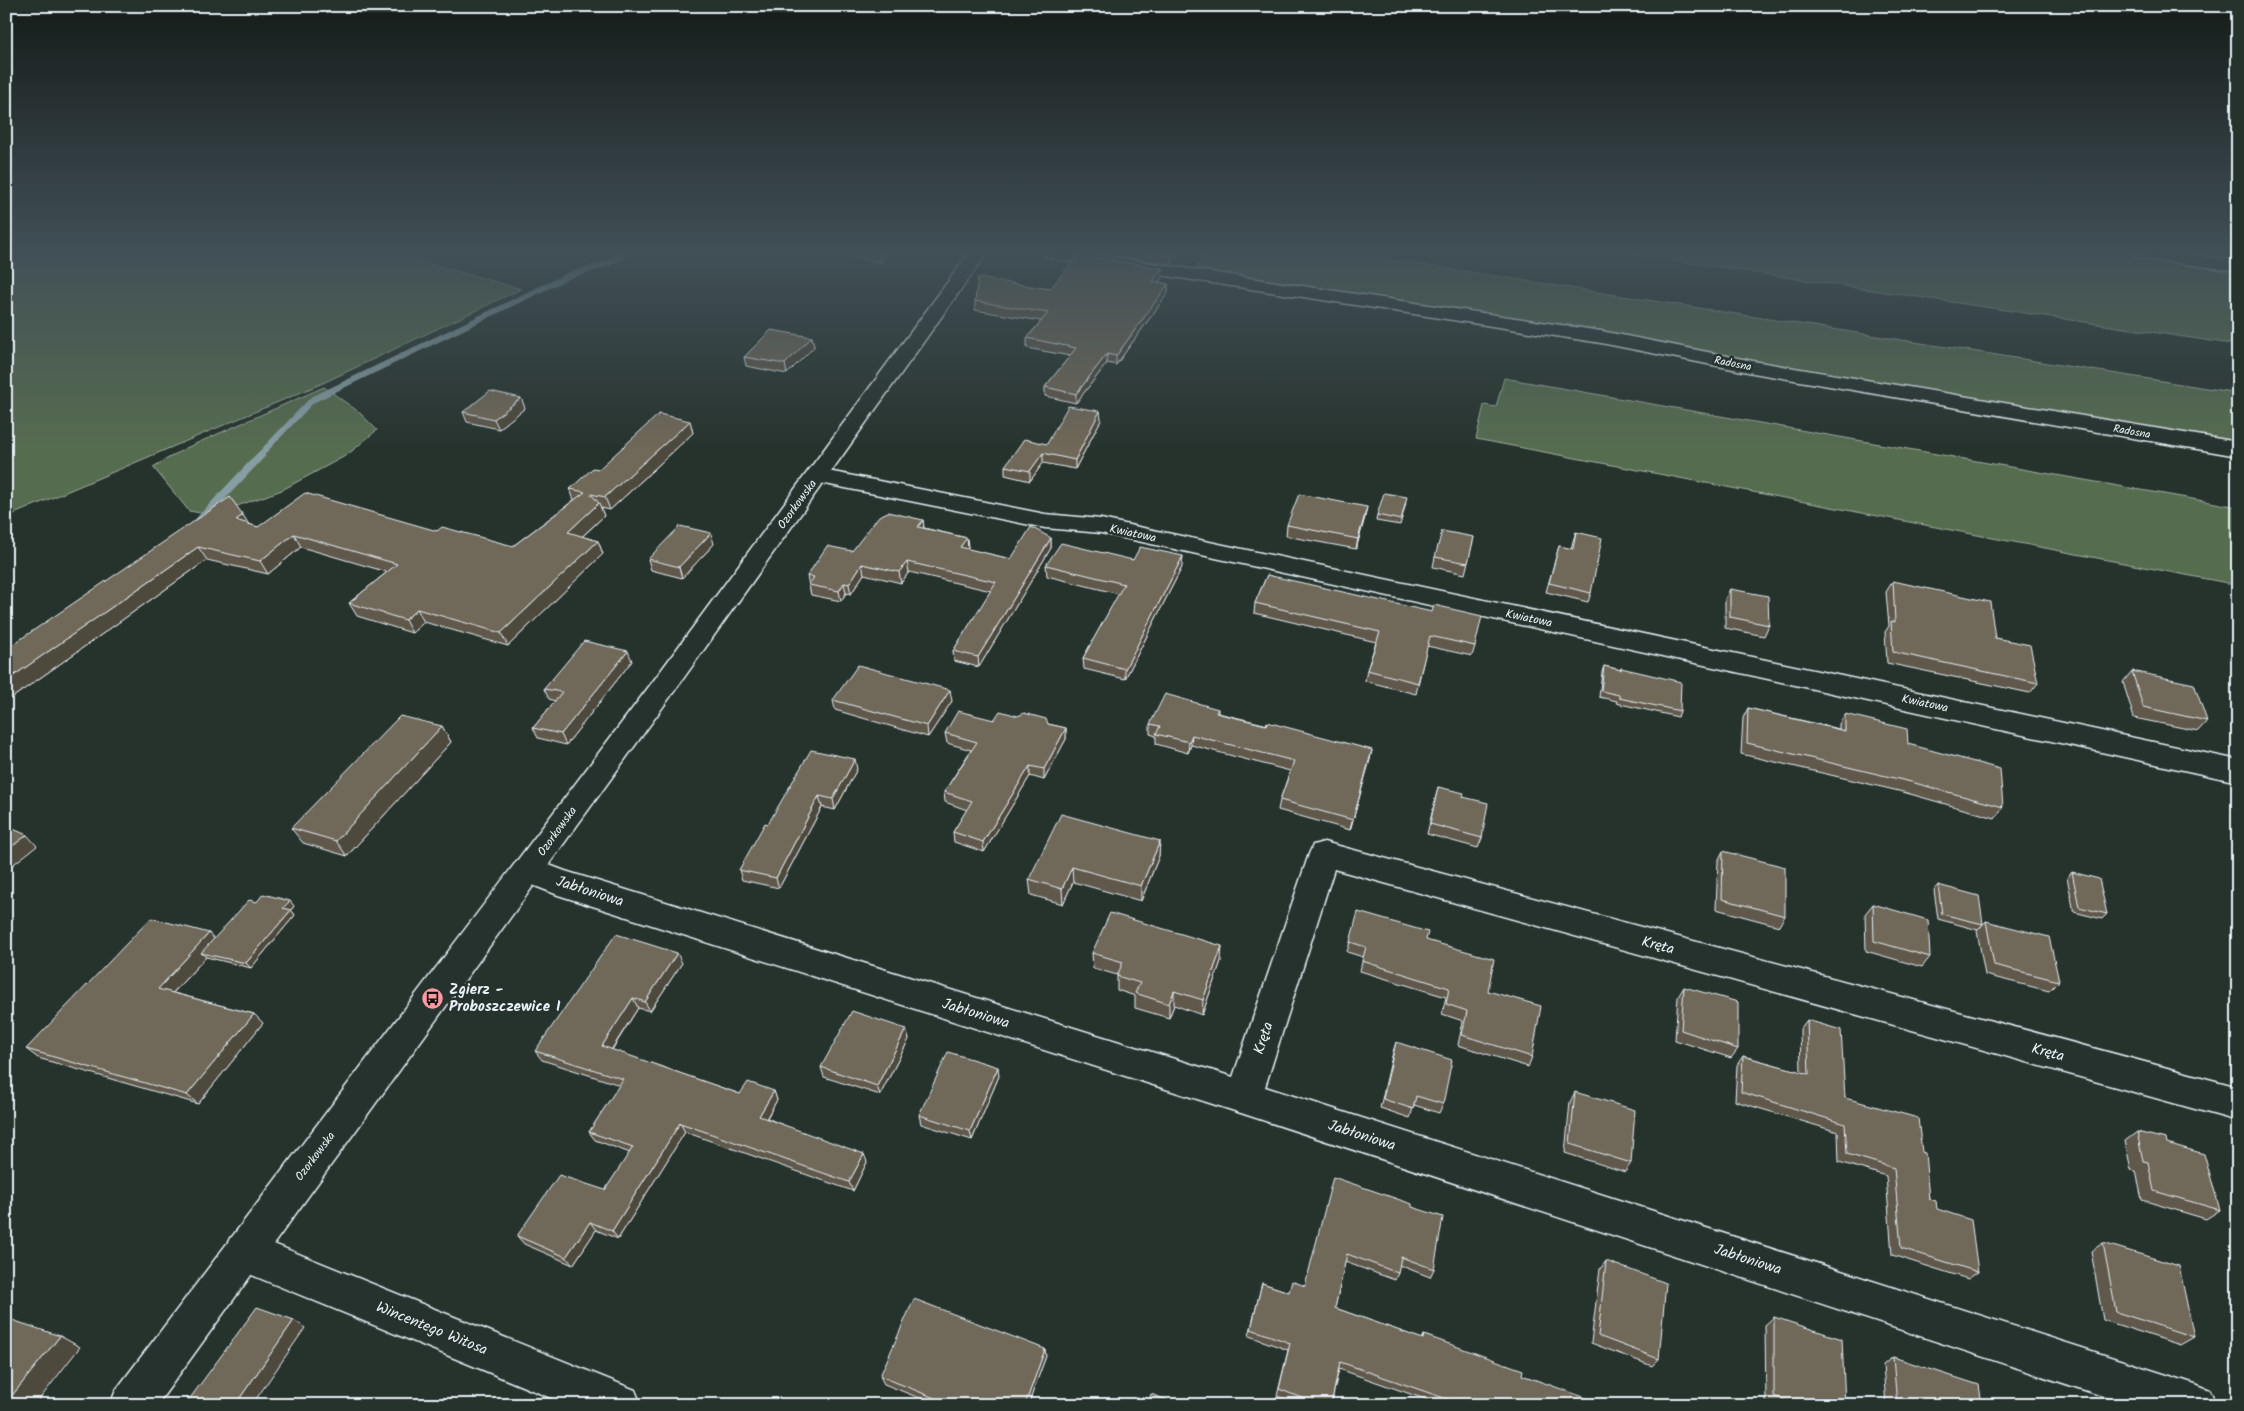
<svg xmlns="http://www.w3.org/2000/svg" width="2244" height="1411" font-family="Kalam,sans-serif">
	<rect width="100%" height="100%" fill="#26332d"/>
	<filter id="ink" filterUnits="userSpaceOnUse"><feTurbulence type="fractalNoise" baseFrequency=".02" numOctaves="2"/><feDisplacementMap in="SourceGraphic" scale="10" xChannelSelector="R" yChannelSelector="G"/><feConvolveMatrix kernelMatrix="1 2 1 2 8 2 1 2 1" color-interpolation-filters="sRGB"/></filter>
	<g filter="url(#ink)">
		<!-- green -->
		<g fill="#576c50" stroke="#a0aea4">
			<polygon points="6,253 393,253 521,289 323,383 14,514 6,511"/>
			<polygon points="1205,253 1349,253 2238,393 2238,443 1756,363 1605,331 1196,269"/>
			<polygon points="1624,253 2114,253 2238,270 2238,345"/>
			<polygon points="1504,378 2238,507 2238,585 1476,439 1484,405 1496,407"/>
			<polygon points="324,387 359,412 377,430 347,455 282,490 212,515 189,511 153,467 186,448"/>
		</g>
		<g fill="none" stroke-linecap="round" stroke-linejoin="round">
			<!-- stream-far1 -->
			<polyline stroke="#889ea5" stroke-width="6" points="259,456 312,400 570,275 604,265 629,253"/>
			<!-- stream -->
			<polyline stroke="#889ea5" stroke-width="8" points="198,522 261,455"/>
			<defs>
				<g id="minor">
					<polygon points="1041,253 1083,253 1601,331 1753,361 2238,442 2238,456 1753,373 1601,343 1050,258 1044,257"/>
					<polygon points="2133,253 2179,253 2238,261 2238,271 2142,258 2136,257"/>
					<polygon points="818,469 1045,514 1101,519 2238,760 2238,782 1101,533 1045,528 810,481 807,476 810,471"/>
					<polygon points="1324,842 2238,1087 2238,1121 1334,869 1265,1087 2195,1384 2210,1390 2216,1405 2130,1405 1244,1114 558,895 517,879 512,870 517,861 528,857 565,871 1233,1077 1309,854 1313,845"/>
					<polygon points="244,1232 635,1390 641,1405 568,1405 230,1266 224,1252 230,1238"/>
				</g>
				<polygon id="primary" points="969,253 987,253 673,693 157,1405 110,1405 116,1390 654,680"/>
			</defs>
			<!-- minor casing -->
			<use href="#minor" stroke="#e8f1f8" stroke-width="3"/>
			<!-- primary casing -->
			<use href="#primary" stroke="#e8f1f8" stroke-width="3"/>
			<!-- minor -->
			<use href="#minor" fill="#26332d" fill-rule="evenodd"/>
			<!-- primary -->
			<use href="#primary" fill="#26332d" fill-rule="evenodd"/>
		</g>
		<!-- wall -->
		<g fill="#60594c" stroke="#e8f1f8">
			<polygon points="822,253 889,253 880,262"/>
			<polygon points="1093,253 1179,253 1171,264"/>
			<polygon points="1162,268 1162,277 1159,282 1168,284 1168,293 1116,365 1107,363 1076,403 1045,396 1045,387 1070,356 1027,348 1027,338 1041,321 975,310 975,301 1050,289"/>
			<polygon points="812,337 814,347 787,374 746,366 744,357"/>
			<polygon points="521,398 525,408 499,429 467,422 463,412"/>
			<polygon points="1100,411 1101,420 1075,469 1043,463 1030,481 1005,475 1005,466 1047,444"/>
			<polygon points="690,421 693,433 610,510 601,508 604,516 582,537 598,541 603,554 508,646 424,622 412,633 357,616 349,603 387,572 301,547 268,574 207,560 6,702 230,497 248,524 258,527 437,531 513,546 574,500 570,489 599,469"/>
			<polygon points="1406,503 1400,525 1376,521 1377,515"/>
			<polygon points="1365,517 1356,549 1286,536 1287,525"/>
			<polygon points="923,520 924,528 967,538 968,548 967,549 1011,559 1051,538 1051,548 979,667 954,661 953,651 991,591 909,572 901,583 864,574 851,594 846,593 841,601 811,595 807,576 852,551"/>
			<polygon points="1576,532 1591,593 1588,602 1546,592 1559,546 1571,549 1573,541"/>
			<polygon points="1474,537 1465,574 1433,567 1435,557"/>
			<polygon points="714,544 682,578 651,570 648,559"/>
			<polygon points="1133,560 1182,567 1125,679 1084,669 1083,658 1119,594 1047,576 1046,565"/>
			<polygon points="1267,575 1475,646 1472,656 1427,646 1416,694 1365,681 1367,670 1376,642 1254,613 1255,603"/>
			<polygon points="1893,581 1995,638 2038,683 2030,693 1887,663 1885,632 1889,626 1886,592"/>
			<polygon points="1730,589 1769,625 1764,636 1725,628 1725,599"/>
			<polygon points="632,661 566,745 538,738 533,728 555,701 549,699 544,689"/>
			<polygon points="1604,666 1621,670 1621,668 1680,711 1678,717 1616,703 1617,701 1599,697 1602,672"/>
			<polygon points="2132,671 2207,721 2198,731 2134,718 2123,682"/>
			<polygon points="833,700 952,701 928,737 835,710"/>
			<polygon points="1748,708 1839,729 1839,724 1845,714 2003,807 1995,818 1903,792 1741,754 1743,718"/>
			<polygon points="1218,709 1218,713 1372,750 1350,830 1278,810 1280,800 1290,771 1191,745 1188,753 1156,744 1156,736 1150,734 1150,724"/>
			<polygon points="994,720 1048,724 1066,728 1066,739 1044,780 1030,776 984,852 954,842 953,832 967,810 945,802 944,792 971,750 947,743 945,733"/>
			<polygon points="442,726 451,742 347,856 303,843 291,828"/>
			<polygon points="857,769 835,810 822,807 779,888 742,880 739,870 768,824"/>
			<polygon points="1438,787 1463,797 1482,838 1478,848 1427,834"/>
			<polygon points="1160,841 1159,856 1141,901 1073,882 1063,904 1031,895 1029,879"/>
			<polygon points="1723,851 1785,916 1779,926 1716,909 1718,861"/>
			<polygon points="2072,872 2107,914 2102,919 2074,912 2067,877"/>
			<polygon points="1938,885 1983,924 1978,930 1938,919 1934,890"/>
			<polygon points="257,902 294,906 291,910 295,915 251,968 206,957 173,993 254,1014 263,1023 198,1104 38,1058 26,1049 209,933 214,939"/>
			<polygon points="1873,904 1930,957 1922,967 1866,951 1865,914"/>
			<polygon points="1986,921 2059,981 2049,991 1985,975 1977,931"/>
			<polygon points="1426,940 1488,991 1532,1057 1528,1067 1458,1045 1463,1021 1442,1014 1446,997 1360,971 1363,957 1347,952 1350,942"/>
			<polygon points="1092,953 1221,961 1202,1015 1174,1005 1169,1018 1135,1008 1135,996 1117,990 1117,975 1093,968"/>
			<polygon points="682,963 650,1011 638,1008 612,1050 740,1094 774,1091 777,1100 767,1118 867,1162 853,1191 685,1132 618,1239 596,1230 573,1265 524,1244 517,1236 605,1190 630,1153 595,1140 589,1132 620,1085 542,1060 535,1051"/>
			<polygon points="1684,987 1738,1049 1731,1058 1675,1040 1678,997"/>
			<polygon points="1807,1020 1845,1098 1922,1152 1929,1199 1978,1272 1968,1279 1892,1255 1886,1176 1839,1162 1838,1132 1735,1101 1737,1065 1743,1056 1801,1072 1800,1029"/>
			<polygon points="909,1039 880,1095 824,1077 821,1067"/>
			<polygon points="1396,1042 1443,1104 1439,1113 1414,1105 1410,1118 1380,1108 1393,1052"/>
			<polygon points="999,1076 972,1140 921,1124 919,1115"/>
			<polygon points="1575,1092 1631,1163 1625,1172 1565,1153 1570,1102"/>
			<polygon points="2137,1132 2167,1143 2220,1210 2206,1219 2142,1200 2136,1171 2131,1170 2125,1141"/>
			<polygon points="1412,1207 1434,1269 1430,1277 1399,1265 1398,1273 1395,1280 1345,1262 1335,1308 1422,1339 1424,1335 1522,1375 1592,1405 1442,1405 1339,1369 1331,1405 1300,1405 1277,1396 1288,1350 1249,1336 1262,1283 1289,1292 1304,1286"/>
			<polygon points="2103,1243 2194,1337 2180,1345 2103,1320 2091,1251"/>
			<polygon points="1606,1261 1659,1359 1652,1366 1591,1343 1600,1269"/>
			<polygon points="1774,1317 1845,1405 1771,1405 1766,1403 1765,1325"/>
			<polygon points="1046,1356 1028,1405 937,1405 884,1384 880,1376"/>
			<polygon points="1893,1357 1982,1405 1886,1405 1883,1365"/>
		</g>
		<!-- shaded-wall -->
		<g fill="#4e493e" stroke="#e8f1f8">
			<polygon points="879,253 889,253 880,262"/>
			<polygon points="1174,253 1179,253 1171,264 1171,256"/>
			<polygon points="1162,268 1162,277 1153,290 1153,281"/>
			<polygon points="1168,284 1168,293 1116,365 1116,356"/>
			<polygon points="812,337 814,347 787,374 785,364"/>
			<polygon points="1107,354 1107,363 1076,403 1076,394"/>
			<polygon points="521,398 525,408 499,429 494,419"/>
			<polygon points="1100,411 1101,420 1075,469 1075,460"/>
			<polygon points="690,421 693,433 610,510 605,497"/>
			<polygon points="1043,453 1043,463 1030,481 1030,471"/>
			<polygon points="599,503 604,516 573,545 568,532"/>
			<polygon points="1367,507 1365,517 1356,549 1358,539"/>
			<polygon points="243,515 251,528 236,520"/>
			<polygon points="923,520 924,530 918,527"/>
			<polygon points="711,533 714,544 682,578 679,567"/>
			<polygon points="294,534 301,547 268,574 260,561"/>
			<polygon points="967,538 968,548 961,557 960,547"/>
			<polygon points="1051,538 1051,548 979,667 978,657"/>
			<polygon points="598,541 603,554 508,646 501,633"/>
			<polygon points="198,547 207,560 6,702 6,681"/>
			<polygon points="1183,556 1182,567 1125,679 1125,669"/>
			<polygon points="907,562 909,572 901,583 899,572"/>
			<polygon points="862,564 864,574 851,594 849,584"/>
			<polygon points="844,583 846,593 841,601 839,591"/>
			<polygon points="417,609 424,622 412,633 405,620"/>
			<polygon points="628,651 632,661 566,745 561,734"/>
			<polygon points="950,690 952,701 928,737 927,726"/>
			<polygon points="442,726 451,742 347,856 336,841"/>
			<polygon points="1066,728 1066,739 1044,780 1044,769"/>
			<polygon points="1192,735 1191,745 1188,753 1189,742"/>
			<polygon points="1372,750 1370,760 1350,830 1353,820"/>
			<polygon points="855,759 857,769 835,810 833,799"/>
			<polygon points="1030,766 1030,776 984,852 983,842"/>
			<polygon points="819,796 822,807 779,888 776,878"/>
			<polygon points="27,835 37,846 6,870 6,851"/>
			<polygon points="1160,841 1159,856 1141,901 1141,886"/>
			<polygon points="1072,867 1073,882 1063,904 1062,889"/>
			<polygon points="290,901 294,906 288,914 283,908"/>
			<polygon points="291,910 295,915 251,968 246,963"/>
			<polygon points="209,933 218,943 201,953 206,957 168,998 158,989"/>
			<polygon points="1222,946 1221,961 1202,1015 1203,1000"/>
			<polygon points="677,953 682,963 650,1011 645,1002"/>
			<polygon points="1174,991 1174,1005 1169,1018 1169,1004"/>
			<polygon points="633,998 638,1008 608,1055 602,1046"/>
			<polygon points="254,1014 263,1023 198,1104 187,1095"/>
			<polygon points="906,1029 909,1039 880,1095 877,1086"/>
			<polygon points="998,1067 999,1076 972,1140 970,1131"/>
			<polygon points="774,1091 777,1100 763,1124 759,1116"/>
			<polygon points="680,1123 685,1132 618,1239 612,1231"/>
			<polygon points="864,1154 867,1162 853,1191 849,1182"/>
			<polygon points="590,1222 596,1230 573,1265 566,1257"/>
			<polygon points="294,1320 305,1328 252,1405 235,1405"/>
			<polygon points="60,1336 80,1347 35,1405 6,1405 6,1403"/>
			<polygon points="1045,1349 1046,1356 1028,1405 1025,1405"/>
		</g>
		<!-- building -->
		<g fill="#706858" stroke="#e8f1f8">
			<polygon points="1146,253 1174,253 1171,256"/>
			<polygon points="1078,255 1162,268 1153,281 1168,284 1116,356 1107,354 1076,394 1045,387 1076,348 1027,338 1048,313 975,301 978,278 1050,289"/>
			<polygon points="771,330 812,337 785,364 744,357"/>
			<polygon points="490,391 521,398 494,419 463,412"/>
			<polygon points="1068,406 1100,411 1075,460 1043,453 1030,471 1005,466 1024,439 1047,444"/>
			<polygon points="659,414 690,421 605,497 591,494 599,503 568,532 598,541 501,633 417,609 405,620 349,603 397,564 294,534 260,561 198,547 6,681 6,649 230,497 243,515 236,520 258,527 305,493 437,531 442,527 513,546 585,492 570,489 593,468 599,469"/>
			<polygon points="1384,493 1407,497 1401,520 1377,515"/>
			<polygon points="1299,494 1367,507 1358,539 1287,525"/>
			<polygon points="888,512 923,520 918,527 967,538 960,547 1011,559 1031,527 1051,538 978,657 953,651 996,582 907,562 899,572 862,564 849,584 844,583 839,591 809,585 814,577 807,576 827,546 852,551 879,516"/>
			<polygon points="680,526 711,533 679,567 648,559"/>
			<polygon points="1442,531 1474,537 1468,563 1435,557"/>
			<polygon points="1576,532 1602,538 1591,593 1549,583 1559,546 1573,549"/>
			<polygon points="1061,543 1133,560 1140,547 1183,556 1125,669 1083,658 1124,584 1046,565"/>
			<polygon points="1267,575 1432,612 1434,605 1482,616 1475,646 1430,636 1418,683 1367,670 1380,632 1255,603"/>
			<polygon points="1893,581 1990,602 1995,638 2030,645 2038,683 1893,652 1891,621 1895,622"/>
			<polygon points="1730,589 1768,596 1769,625 1730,617"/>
			<polygon points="584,641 628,651 561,734 533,728 562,692 544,689"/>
			<polygon points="858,665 950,690 927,726 833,700"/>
			<polygon points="1604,666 1621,670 1621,668 1681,682 1680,711 1619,698 1619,695 1601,691"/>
			<polygon points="2132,671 2194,684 2207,721 2143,707"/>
			<polygon points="1165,694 1218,709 1216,713 1266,725 1267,722 1372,750 1353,820 1280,800 1294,761 1192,735 1189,742 1156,734 1160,726 1150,724"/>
			<polygon points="1748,708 1845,731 1845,714 1907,729 1908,744 2000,769 2003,807 1911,782 1747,743"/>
			<polygon points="958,711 994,720 1000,711 1018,716 1024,713 1046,719 1048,724 1066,728 1044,769 1030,766 983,842 953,832 972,801 944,792 977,742 945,733"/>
			<polygon points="400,716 442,726 336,841 291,828"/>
			<polygon points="811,750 855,759 833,799 819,796 776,878 739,870 765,823 768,824"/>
			<polygon points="1438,787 1464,793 1463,797 1488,803 1482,838 1430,824"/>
			<polygon points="1061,814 1160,841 1141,886 1072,867 1062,889 1029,879"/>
			<polygon points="6,826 27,835 6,851"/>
			<polygon points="1723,851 1785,867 1785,916 1722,899"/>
			<polygon points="2072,872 2099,879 2107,914 2079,907"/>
			<polygon points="1938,885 1979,896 1983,924 1942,914"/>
			<polygon points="263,894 290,901 283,908 291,910 246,963 201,953 249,900 257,902"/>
			<polygon points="1873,904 1928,920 1930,957 1874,941"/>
			<polygon points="1358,912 1428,932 1426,940 1494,959 1488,991 1541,1006 1532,1057 1462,1035 1467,1011 1446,1004 1449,988 1362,961 1366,947 1350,942"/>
			<polygon points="1110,913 1222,946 1203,1000 1174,991 1169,1004 1135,993 1140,983 1117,976 1123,962 1092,953"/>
			<polygon points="151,918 209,933 158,989 254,1014 187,1095 26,1049"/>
			<polygon points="1986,921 2049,937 2059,981 1994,965"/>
			<polygon points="616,934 677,953 645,1002 633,998 602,1046 740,1094 748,1082 774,1091 759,1116 864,1154 849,1182 680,1123 612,1231 590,1222 566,1257 517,1236 559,1175 605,1190 633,1147 589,1132 623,1079 535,1051"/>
			<polygon points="1684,987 1738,1002 1738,1049 1681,1030"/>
			<polygon points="852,1011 906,1029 877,1086 821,1067"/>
			<polygon points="1807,1020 1841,1030 1845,1098 1918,1118 1922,1152 1925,1153 1929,1199 1936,1201 1937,1209 1971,1220 1978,1272 1901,1248 1894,1168 1847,1154 1845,1124 1741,1092 1743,1056 1809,1074"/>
			<polygon points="1396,1042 1452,1060 1443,1104 1416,1096 1413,1109 1383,1099"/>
			<polygon points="948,1052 998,1067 970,1131 919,1115"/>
			<polygon points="1575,1092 1635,1110 1631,1163 1570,1144"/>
			<polygon points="2137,1132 2166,1139 2167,1143 2204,1154 2220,1210 2154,1191 2148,1162 2143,1161"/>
			<polygon points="1333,1177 1412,1204 1412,1207 1443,1217 1434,1269 1401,1257 1398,1273 1347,1254 1335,1308 1423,1339 1424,1335 1523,1370 1522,1375 1592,1400 1592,1405 1464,1405 1340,1362 1331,1405 1319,1405 1279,1389 1290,1343 1251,1329 1262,1283 1289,1292 1292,1281 1305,1286"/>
			<polygon points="2103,1243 2179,1266 2194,1337 2116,1312"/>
			<polygon points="1606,1261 1666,1283 1659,1359 1598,1336"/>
			<polygon points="914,1299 1045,1349 1025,1405 952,1405 880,1376"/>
			<polygon points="257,1307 294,1320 235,1405 185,1405"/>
			<polygon points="1774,1317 1842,1339 1845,1405 1825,1405 1822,1404 1822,1405 1798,1405 1774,1396"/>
			<polygon points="6,1318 60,1336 6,1403"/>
			<polygon points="1893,1357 1979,1385 1982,1405 1897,1405"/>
			<polygon points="1151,1394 1179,1405 1148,1405"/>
		</g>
	</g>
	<!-- sky -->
	<linearGradient id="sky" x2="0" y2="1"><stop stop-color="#151c19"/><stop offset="0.56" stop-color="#415057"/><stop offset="1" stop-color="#415057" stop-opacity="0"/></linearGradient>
	<rect width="2244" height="450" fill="url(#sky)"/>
	<!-- icons -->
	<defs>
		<symbol id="bus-disc" viewBox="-11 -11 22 22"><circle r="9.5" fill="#ff9aa2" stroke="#26332d"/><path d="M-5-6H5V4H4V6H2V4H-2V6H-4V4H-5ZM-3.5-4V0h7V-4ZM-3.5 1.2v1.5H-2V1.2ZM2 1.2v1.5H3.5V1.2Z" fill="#111"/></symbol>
	</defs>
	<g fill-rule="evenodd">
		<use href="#bus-disc" x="420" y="986" width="25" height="25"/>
	</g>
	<g text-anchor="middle" stroke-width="5" stroke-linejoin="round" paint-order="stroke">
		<!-- far-street labels -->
		<g font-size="11" fill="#e8f1f8" stroke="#26332d">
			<text transform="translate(1733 363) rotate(11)" y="4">Radosna</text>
			<text transform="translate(2132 431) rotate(10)" y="4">Radosna</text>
		</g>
		<!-- street labels -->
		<g font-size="12" fill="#e8f1f8" stroke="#26332d">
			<text transform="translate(797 504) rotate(-54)" y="4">Ozorkowska</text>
			<text transform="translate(1133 533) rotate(12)" y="4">Kwiatowa</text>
			<text transform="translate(1529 618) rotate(12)" y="4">Kwiatowa</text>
			<text transform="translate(1925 703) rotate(12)" y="4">Kwiatowa</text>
			<text transform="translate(557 831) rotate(-54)" y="4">Ozorkowska</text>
			<text transform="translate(315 1156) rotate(-53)" y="4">Ozorkowska</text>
		</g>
		<!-- near-street labels -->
		<g font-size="15" fill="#e8f1f8" stroke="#26332d">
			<text transform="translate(590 891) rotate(18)" y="5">Jabłoniowa</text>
			<text transform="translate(1658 945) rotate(15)" y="5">Kręta</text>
			<text transform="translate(976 1013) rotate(17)" y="5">Jabłoniowa</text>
			<text transform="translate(1263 1038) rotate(-72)" y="5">Kręta</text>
			<text transform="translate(2048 1052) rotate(15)" y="5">Kręta</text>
			<text transform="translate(1362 1135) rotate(18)" y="5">Jabłoniowa</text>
			<text transform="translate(1748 1259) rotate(18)" y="5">Jabłoniowa</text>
			<text transform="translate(432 1328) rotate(22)" y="5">Wincentego Witosa</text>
		</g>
		<!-- near-poi labels -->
		<g font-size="15" font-weight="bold" fill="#e8f1f8" stroke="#26332d" text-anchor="start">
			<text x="449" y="994">Zgierz -<tspan x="449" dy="17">Proboszczewice I</tspan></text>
		</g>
	</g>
	<!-- margin -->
	<rect width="2244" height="1411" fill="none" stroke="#26332d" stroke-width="25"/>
	<rect x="12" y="12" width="2219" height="1386" fill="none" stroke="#e8f1f8" stroke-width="2" filter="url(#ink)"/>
</svg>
